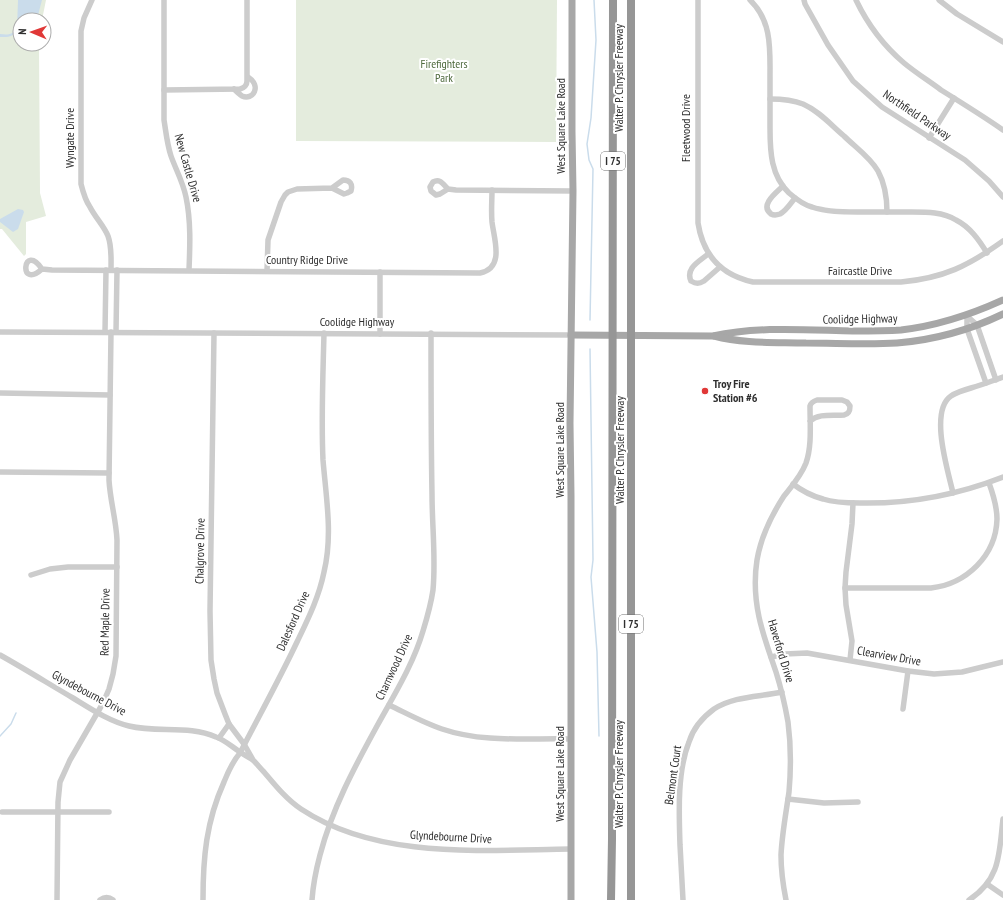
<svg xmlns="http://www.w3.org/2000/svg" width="1003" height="900" font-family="'PT Sans Narrow',sans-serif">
	<rect width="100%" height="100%" fill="#fff"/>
	<!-- green -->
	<g fill="#e4ecdd">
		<polygon points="0,0 46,0 42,20 20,20 20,44 39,44 40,193 46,216 26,222 26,254 24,256 2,229 0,229"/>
		<polygon points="296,0 557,0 556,142 296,141"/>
	</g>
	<!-- water -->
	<g fill="#cadceb">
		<path d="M18,0h24l-5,19v1h-17v11h-2c-7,6 -8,6 -18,6v-3c8,1 12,1 17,-6z"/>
		<polygon points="18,209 23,210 24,212 18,229 13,232 0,222 0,219"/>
	</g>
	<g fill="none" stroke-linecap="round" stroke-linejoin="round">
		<!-- stream -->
		<g stroke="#cadceb" stroke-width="1.5">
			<polyline points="590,320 593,169 589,160 587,144 591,118 596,40 594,0"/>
			<polyline points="590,349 593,560 591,577 597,652 599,736"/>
			<polyline points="0,736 11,724 16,713"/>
		</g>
		<!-- minor -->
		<g stroke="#ccc" stroke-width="5.5">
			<path d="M92,0l-8,18 -3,13v153c2,8 4,16 9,23 5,10 14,19 18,29 4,11 3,23 3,34"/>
			<path d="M164,0v120c2,12 3,24 7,36 5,14 12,26 15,41 5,24 4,49 3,73"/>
			<path d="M698,0v223c5,32 23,52 55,59h148c43,-4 67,-16 102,-41"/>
			<path d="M750,0c22,21 20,49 20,77 0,17 0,34 0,51 0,24 1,48 19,65 7,6 15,12 23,14 14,5 31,5 45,5 19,0 37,0 55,0 15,0 31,0 44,8 14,7 23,20 31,33"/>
			<polyline points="804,0 805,4 828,45 853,81 882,107 965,160 989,181 1003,197"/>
			<path d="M856,0c11,23 28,46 48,63 12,10 25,18 37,27 21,13 42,26 62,40"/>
			<polyline points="939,0 957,14 1003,42"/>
			<path d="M234,89c3,3 5,5 8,7 11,5 20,-10 6,-19"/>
			<path d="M164,90l76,-1c4,-1 7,-4 7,-8v-81"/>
			<path d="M770,99c11,0 23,1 33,5 16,7 28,21 41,32 11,11 26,21 34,35 7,13 9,27 9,41"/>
			<polyline points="929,138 954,98"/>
			<path d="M783,186c-6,6 -24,19 -12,28 2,1 6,1 9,0 6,-3 11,-11 15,-16"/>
			<path d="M448,189l-8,5 -4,1 -5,-4 -1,-4 3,-5c7,-4 10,2 15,7l8,1 117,1"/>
			<path d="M708,254c-8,7 -23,14 -17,27 5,3 8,3 13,0l16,-14"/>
			<path d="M42,269c-24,22 -19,-28 0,0l10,1 428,3c25,-5 14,-34 12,-51 -1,-11 0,-21 0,-32"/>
			<path d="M267,271l1,-31 13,-38 4,-7 3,-3 9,-3 35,-1 12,6 3,-1 4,-2c2,-7 -1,-11 -8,-11l-11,8"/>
			<polyline points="967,316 977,325 996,380"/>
			<polyline points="967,316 967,329 986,383"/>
			<polyline points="0,332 571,335"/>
			<polyline points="105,332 106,270"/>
			<polyline points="116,332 117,270"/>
			<polyline points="214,333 210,611 211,660 214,679 217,693 225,714 229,724 244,744 252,758"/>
			<polyline points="380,334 380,272"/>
			<polyline points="0,393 110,395"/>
			<polyline points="0,472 109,473"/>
			<path d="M793,484c9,7 19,12 30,15 12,4 25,4 37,4 48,1 97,-8 143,-26"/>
			<path d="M953,493c-5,-22 -24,-82 -2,-97 6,-4 13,-6 20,-8 11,-3 21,-7 32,-11"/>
			<polyline points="31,575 50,569 68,567 117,567"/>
			<path d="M845,588h86c35,-4 65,-32 66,-69 0,-13 -4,-25 -8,-36"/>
			<path d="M0,655c25,14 49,29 73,43 18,11 36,23 56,28 29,7 60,-1 87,11 9,3 16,10 24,15 4,3 9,5 13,8 4,4 7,8 11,12 11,13 23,28 37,37 77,51 182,41 270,40"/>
			<polyline points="771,657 785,654 807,653 908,671 934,674 962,672 1003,662"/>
			<polyline points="850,660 852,641 846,605 845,588 846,572 852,524 853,503"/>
			<path d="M389,705c17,8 35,18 53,24 41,14 86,9 128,10"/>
			<polyline points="903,709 908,671"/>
			<polyline points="219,738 229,724"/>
			<polyline points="788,799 824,803 858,802"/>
			<polyline points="2,812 109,812"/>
			<polyline points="987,884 1003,895"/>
			<path d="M57,900l1,-98 2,-20 10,-22 33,-57 6,-14 4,-15 3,-18 1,-116c-1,-21 -7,-40 -8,-60l2,-148"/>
			<path d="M100,900c4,-3 8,-4 13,0"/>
			<path d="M203,900c0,-42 3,-78 21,-118 4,-10 9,-21 16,-29 19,-37 39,-73 57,-111 11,-23 22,-45 27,-70 9,-37 2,-75 -1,-112 -2,-42 0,-85 1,-127"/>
			<path d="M312,900c1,-15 4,-30 8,-45 12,-46 34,-87 57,-129 17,-31 36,-61 46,-95 4,-13 8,-27 10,-41 3,-32 -1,-64 -1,-96 -1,-54 -1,-107 -1,-161"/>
			<path d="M683,900c-1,-18 -2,-37 -3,-55 -1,-31 -3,-73 9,-103 4,-13 14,-25 25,-33 20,-13 45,-12 68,-17"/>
			<path d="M786,900c-3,-15 -5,-30 -5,-45 1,-21 5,-42 8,-63 2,-23 2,-47 -1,-70 -3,-17 -7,-34 -12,-50 -6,-18 -13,-36 -17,-55 -4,-19 -5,-38 -2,-57 4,-24 14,-44 27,-64 8,-10 17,-20 22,-33 6,-17 4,-38 4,-57 1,-4 4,-5 7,-6h25l5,2 3,4c0,5 -1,8 -6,9 -11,1 -25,-2 -34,6"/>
			<path d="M969,900c32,-21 30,-47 34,-81"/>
		</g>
		<!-- major -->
		<g stroke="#a7a7a7" stroke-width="7">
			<path d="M571,335l142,1c45,-10 93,-6 140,-5 16,0 32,0 48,-1 36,-4 69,-15 102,-30"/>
			<path d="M714,336c30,8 62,6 92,7 30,0 61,2 91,0 37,-3 73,-13 106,-29"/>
			<polyline points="571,900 571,496 570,423 573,191 572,132 572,0"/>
		</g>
		<!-- highway -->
		<g stroke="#969696" stroke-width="8">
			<polyline points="611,900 612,839 613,0"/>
			<polyline points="631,900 631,0"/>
		</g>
	</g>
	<!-- markers -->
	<circle fill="#e03837" stroke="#fff" stroke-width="1.5" cx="705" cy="391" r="4"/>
	<g text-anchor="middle" stroke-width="4" stroke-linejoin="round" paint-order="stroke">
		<!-- shield labels -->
		<g fill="#fff" stroke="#6d6d6d" stroke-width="1">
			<rect x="601" y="152" width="24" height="18" rx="3"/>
			<rect x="619" y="615" width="24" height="18" rx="3"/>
		</g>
		<g font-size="11" font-weight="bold" fill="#2f2f2f">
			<text x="613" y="165">I 75</text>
			<text x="631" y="628">I 75</text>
		</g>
		<!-- park labels -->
		<g font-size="12" fill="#4f6a3e" stroke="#fff">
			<text x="444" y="68">Firefighters<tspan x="444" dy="14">Park</tspan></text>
		</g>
		<!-- street labels -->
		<g font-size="12" fill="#2f2f2f" stroke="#fff">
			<text transform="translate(619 78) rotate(-90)" y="4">Walter P. Chrysler Freeway</text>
			<text transform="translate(917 115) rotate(34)" y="4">Northfield Parkway</text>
			<text transform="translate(561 126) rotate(-90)" y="4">West Square Lake Road</text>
			<text transform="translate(686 128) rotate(-90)" y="4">Fleetwood Drive</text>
			<text transform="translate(70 138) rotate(-90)" y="4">Wyngate Drive</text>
			<text transform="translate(188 168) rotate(74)" y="4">New Castle Drive</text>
			<text x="307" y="264">Country Ridge Drive</text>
			<text x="860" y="275">Faircastle Drive</text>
			<text transform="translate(860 319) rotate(-1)" y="4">Coolidge Highway</text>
			<text x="357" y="326">Coolidge Highway</text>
			<text transform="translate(560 450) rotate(-90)" y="4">West Square Lake Road</text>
			<text transform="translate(620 450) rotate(-90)" y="4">Walter P. Chrysler Freeway</text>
			<text transform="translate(200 551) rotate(-89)" y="4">Chalgrove Drive</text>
			<text transform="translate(293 621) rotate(-66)" y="4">Dalesford Drive</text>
			<text transform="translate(105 622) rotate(-89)" y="4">Red Maple Drive</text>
			<text transform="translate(781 651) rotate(73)" y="4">Haverford Drive</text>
			<text transform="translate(889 656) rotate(10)" y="4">Clearview Drive</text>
			<text transform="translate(394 667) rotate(-65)" y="4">Charnwood Drive</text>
			<text transform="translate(89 693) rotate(28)" y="4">Glyndebourne Drive</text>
			<text transform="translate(560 774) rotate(-90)" y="4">West Square Lake Road</text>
			<text transform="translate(619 774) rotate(-90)" y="4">Walter P. Chrysler Freeway</text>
			<text transform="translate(673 775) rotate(-82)" y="4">Belmont Court</text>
			<text transform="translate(451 837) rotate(3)" y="4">Glyndebourne Drive</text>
		</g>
		<!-- poi labels -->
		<g font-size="12" font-weight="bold" fill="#2f2f2f" stroke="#fff" text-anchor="start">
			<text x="713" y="388">Troy Fire<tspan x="713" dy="14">Station #6</tspan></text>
		</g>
	</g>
	<!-- north arrow -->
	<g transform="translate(32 32) rotate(272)"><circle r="19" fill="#ffffff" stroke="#acacac"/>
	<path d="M0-3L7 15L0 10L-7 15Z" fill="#e03837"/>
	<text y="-6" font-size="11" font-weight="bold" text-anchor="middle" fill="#2f2f2f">N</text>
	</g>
</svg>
